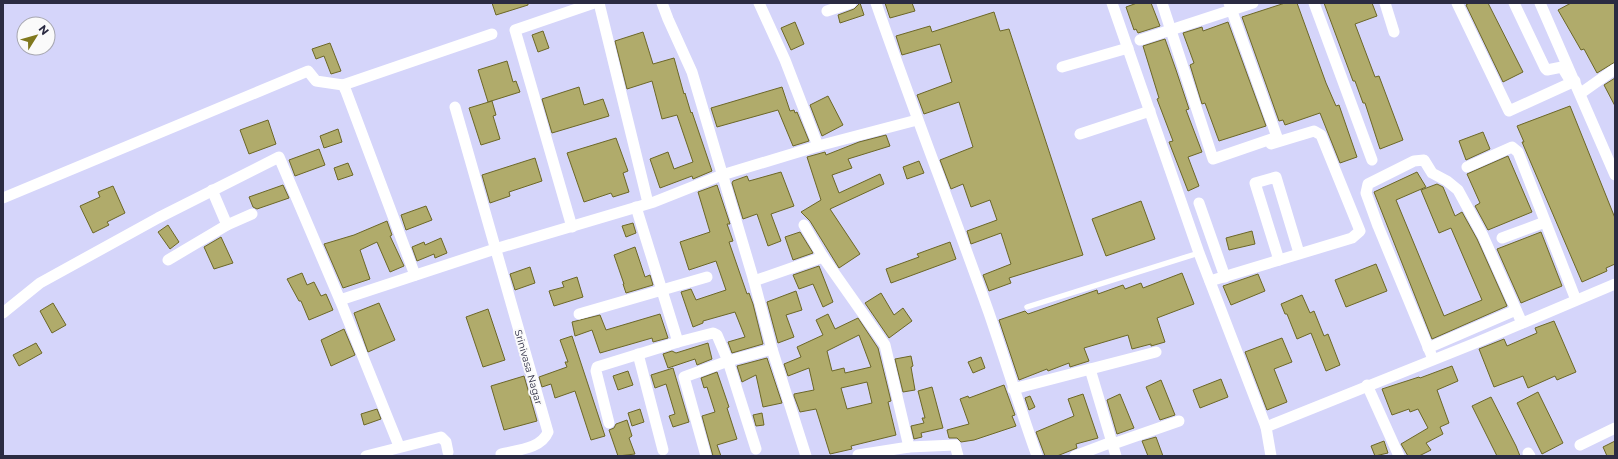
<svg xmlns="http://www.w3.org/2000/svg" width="1618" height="459" font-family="Montserrat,sans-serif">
	<rect width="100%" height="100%" fill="#d5d5fa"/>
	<!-- building -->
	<g fill="#b0ab6b" stroke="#6c6727" fill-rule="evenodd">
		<polygon points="492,3 528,3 528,5 496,15"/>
		<polygon points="860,3 864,15 840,23 838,15 854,9"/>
		<polygon points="885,3 912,3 915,11 890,18"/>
		<polygon points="1137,3 1151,3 1160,26 1138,33 1136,29 1134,30 1126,7"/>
		<polygon points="1285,3 1297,3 1326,83 1336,106 1339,105 1357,157 1340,163 1320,113 1285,125 1283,120 1279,121 1242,17"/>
		<polygon points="1324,3 1372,3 1377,16 1355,24 1375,77 1379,76 1403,140 1380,149 1365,103 1363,103 1355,81 1353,81"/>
		<polygon points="1469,3 1488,3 1523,72 1503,82 1466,5"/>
		<polygon points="1571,3 1615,3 1615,62 1597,73 1584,49 1581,50 1558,10"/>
		<polygon points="994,12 1000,31 1009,29 1083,255 1009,278 1011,283 989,291 983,275 1011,264 1001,233 971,244 967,231 997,220 990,200 971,207 963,184 951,189 940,160 973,147 959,102 924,114 917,95 952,82 940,44 902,55 896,36 930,26 932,32"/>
		<polygon points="795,22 804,44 791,50 781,28"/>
		<polygon points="1228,22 1266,126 1219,141 1205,103 1202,104 1190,65 1194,63 1183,33 1202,27 1203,31"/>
		<polygon points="543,31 549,48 538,52 532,35"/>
		<polygon points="643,32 653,64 674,58 684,94 685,93 691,113 692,112 712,171 693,179 692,176 660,188 650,159 668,152 674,169 693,162 677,115 662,119 652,81 627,89 615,41"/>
		<polygon points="1165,39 1176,70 1189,109 1186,110 1202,152 1188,157 1199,186 1188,191 1169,142 1173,141 1157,99 1159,98 1143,46"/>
		<polygon points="330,43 341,71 331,74 324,56 316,59 312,49"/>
		<polygon points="507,61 513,82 516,81 520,92 488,102 478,70"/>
		<polygon points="1615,78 1615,106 1604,85"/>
		<polygon points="579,87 584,105 603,99 609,116 552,133 542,99"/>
		<polygon points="782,87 790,111 794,110 795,113 797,112 809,141 793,146 778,110 717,127 711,108"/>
		<polygon points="828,96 843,125 822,136 810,105"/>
		<polygon points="492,101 496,115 493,116 500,139 481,145 469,108"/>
		<polygon points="1570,106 1615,218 1615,264 1606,268 1607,271 1582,282 1522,142 1524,142 1517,126"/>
		<polygon points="268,120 276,144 249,154 240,130"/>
		<polygon points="338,129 342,142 324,148 320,136"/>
		<polygon points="1483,132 1490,149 1466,160 1459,141"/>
		<polygon points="886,135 890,146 848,159 852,168 832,175 839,193 880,174 884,184 830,209 860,254 839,268 810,221 801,212 821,200 807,157 825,152 826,155 859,142"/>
		<polygon points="616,138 628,171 623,173 629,192 613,197 611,193 584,202 567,153"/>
		<polygon points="319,149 325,165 295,176 289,160"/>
		<polygon points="1508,156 1532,212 1488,230 1475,206 1480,203 1467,174"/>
		<polygon points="535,158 542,181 509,192 510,196 490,203 482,175"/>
		<polygon points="919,161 924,173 907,179 903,167"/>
		<polygon points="348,163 353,175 338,180 334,168"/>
		<polygon points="781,172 794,206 771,214 781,241 768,246 757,214 743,219 732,183 733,181 747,176 749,181"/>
		<polygon points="1417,172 1426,187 1396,200 1444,316 1482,300 1451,228 1439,233 1421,190 1437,184 1443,187 1455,216 1462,212 1477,239 1507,306 1432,339 1374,192"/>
		<polygon points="283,185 289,198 257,209 253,207 249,197"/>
		<polygon points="717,185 730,224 727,224 733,241 729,242 747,294 749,293 753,304 763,344 732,353 728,342 745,337 735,312 703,321 703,323 693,327 681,292 691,289 696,300 726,290 716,261 689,270 680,242 710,232 698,192"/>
		<polygon points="113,186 125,213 107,222 109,225 93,233 80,206 100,197 98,192"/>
		<polygon points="1141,201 1155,239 1106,256 1092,219"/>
		<polygon points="426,206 432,220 406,230 401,215"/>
		<polygon points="387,221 392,235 390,236 404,266 390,272 377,242 360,250 370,279 343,288 324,244 354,235"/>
		<polygon points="633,223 636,233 626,237 622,226"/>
		<polygon points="168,225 179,242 170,249 158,232"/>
		<polygon points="1252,231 1255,244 1229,250 1226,238"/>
		<polygon points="800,232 813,253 793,260 785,237"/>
		<polygon points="1541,232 1562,286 1521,303 1497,249"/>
		<polygon points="221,237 233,263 214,269 204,247"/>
		<polygon points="441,238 447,253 435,258 434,254 417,261 412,247 424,242 425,245"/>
		<polygon points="950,242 956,259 891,283 886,269 919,257 917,254"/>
		<polygon points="635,247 645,277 650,275 653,285 626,293 623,284 624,284 614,255"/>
		<polygon points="1376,264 1387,291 1346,307 1335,280"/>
		<polygon points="819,266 833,302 823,307 813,284 799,289 793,275"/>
		<polygon points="530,267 535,283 515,290 510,274"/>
		<polygon points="302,273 307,285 314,282 321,296 326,294 333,310 309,320 301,301 299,301 287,279"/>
		<polygon points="1182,273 1194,304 1157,318 1165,342 1151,346 1151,344 1132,349 1128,335 1084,348 1089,361 1070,367 1069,363 1048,371 1047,369 1019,380 999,320 1025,311 1028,314 1097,290 1098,294 1123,285 1125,289 1141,283 1143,288"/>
		<polygon points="1258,274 1265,291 1231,305 1223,286"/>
		<polygon points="577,277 583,297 554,306 549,291 564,287 562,282"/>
		<polygon points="796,291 802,310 786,315 794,337 778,343 767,302"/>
		<polygon points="881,293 894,315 903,308 912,321 889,338 865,303"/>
		<polygon points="1302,295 1310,313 1314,311 1324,336 1328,334 1340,365 1326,371 1311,333 1297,339 1287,314 1285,314 1281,304"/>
		<polygon points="53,303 66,325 52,333 40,311"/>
		<polygon points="379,303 395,340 368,352 354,313"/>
		<polygon points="488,309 505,360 483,367 466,317"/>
		<polygon points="660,314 668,338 653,342 652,338 600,353 592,330 575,336 572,322 600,315 606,330"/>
		<path d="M828,314l7,15 23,-11 20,30 13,53 -3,1 8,33 -45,11 1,3 -22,5 -14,-45 -16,3 -6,-16v-2l20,-4 -5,-22 -21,8 -4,-12 17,-7 -4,-10 26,-12 -7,-15zM859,335l12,32 -26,6 -1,-5 -12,3 -5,-20zM867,382l5,21 -25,6 -6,-21z"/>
		<polygon points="1554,321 1576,372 1557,380 1555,376 1528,388 1523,376 1494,387 1479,349 1504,339 1507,346 1537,333 1535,328"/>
		<polygon points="344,329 355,355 331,366 321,340"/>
		<polygon points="572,336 605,436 591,440 575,391 555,398 551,384 542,387 539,377 567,367 565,362 568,362 560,340"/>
		<polygon points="1282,338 1292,362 1274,369 1287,402 1267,410 1245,352"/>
		<polygon points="36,343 42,353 19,366 13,355"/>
		<polygon points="708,343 712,359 697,365 695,359 668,368 663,354 672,351 676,353"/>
		<polygon points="911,356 913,366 911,367 915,390 903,392 895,359"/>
		<polygon points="981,357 985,368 973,373 968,362"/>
		<polygon points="767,358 782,403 763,407 756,375 742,382 737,366"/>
		<polygon points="1452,366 1458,381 1437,390 1449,423 1440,427 1443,434 1426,443 1431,450 1419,456 1408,456 1401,444 1428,428 1418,409 1410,412 1409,409 1392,415 1382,389 1419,377 1420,378"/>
		<polygon points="673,368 689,422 673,427 669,416 675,414 666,384 655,388 651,375"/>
		<polygon points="628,371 633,385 618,390 613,376"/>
		<polygon points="717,372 729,407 727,408 737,439 717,445 721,456 713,456 702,416 715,412 707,387 704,388 701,378"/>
		<polygon points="524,376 537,421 504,430 491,386"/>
		<polygon points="1221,379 1228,397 1200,408 1193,390"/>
		<polygon points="1161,380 1175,415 1160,420 1146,387"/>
		<polygon points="1004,385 1015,415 1012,416 1016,426 974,440 961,442 957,438 949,438 947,430 969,424 960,399 968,396 969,398"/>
		<polygon points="932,387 943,428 921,433 922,437 914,439 911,426 924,423 922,418 925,418 918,391"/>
		<polygon points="1538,392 1563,443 1542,454 1517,403"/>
		<polygon points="1083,394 1098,438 1076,444 1077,448 1057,456 1045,456 1036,432 1074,416 1068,399"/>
		<polygon points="1120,394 1134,428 1117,434 1107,400"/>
		<polygon points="1030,396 1035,407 1029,410 1025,398"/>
		<polygon points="1491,397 1516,446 1520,456 1497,456 1472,406"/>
		<polygon points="377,409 381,419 364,425 361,414"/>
		<polygon points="640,409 644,422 632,426 628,413"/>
		<polygon points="762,413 764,425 756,426 753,415"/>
		<polygon points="627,420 632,436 629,438 635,454 618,456 609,430 614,428 616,424"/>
		<polygon points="1156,437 1163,456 1148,456 1142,441"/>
		<polygon points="1384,441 1388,453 1375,456 1371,446"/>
		<polygon points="1615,441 1615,456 1607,456 1603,447"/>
	</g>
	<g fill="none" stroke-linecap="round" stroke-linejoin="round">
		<!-- service -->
		<polyline stroke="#fff" stroke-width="5.5" points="1027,307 1199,253"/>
		<!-- minor -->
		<g stroke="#fff" stroke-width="11">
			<polyline points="599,3 648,203"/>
			<polyline points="662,3 668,19 692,72 754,281 772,349 806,456"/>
			<polyline points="759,3 785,60 818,146"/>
			<path d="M876,3c36,104 76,206 113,310 16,47 31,95 48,143"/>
			<polyline points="1112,3 1199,253 1266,427 1473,344 1615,284"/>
			<polyline points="1162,3 1213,159 1277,137 1229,3"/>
			<polyline points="1314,3 1372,160"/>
			<polyline points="1385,3 1394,32"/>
			<polyline points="1457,3 1509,111 1575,81"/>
			<polyline points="1514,3 1545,68 1547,70 1562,67 1568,77"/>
			<polyline points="1540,3 1615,175"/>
			<polyline points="827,11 851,3"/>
			<polyline points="1140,40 1253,3"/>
			<polyline points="1062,67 1128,48"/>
			<polyline points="343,85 492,34"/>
			<polyline points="1581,93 1615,69"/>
			<path d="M455,107l93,325c-7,17 -31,18 -47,22"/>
			<polyline points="1080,134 1150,111"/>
			<polyline points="1467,167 1512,147 1518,152 1576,300"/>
			<polyline points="212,190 227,225 252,214"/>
			<polyline points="3,198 308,71 316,81 343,85 346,91 415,275"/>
			<polyline points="1199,203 1225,277"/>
			<polyline points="636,207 678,342 713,333 717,335 728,361 772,349"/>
			<polyline points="804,225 823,257 885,345 909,447"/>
			<polyline points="572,227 515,30 594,3"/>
			<polyline points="1502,238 1545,222"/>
			<polyline points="168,260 227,225"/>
			<polyline points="1279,260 1255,183 1276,177 1299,253"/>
			<polyline points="754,281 823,257"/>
			<polyline points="1210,281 1352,238 1360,231 1321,135 1314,131 1271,144"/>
			<polyline points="3,313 40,283 158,218 279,157 340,300"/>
			<polyline points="579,314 707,277"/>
			<polyline points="1428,348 1516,310"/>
			<polyline points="638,354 663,450"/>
			<polyline points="1433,359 1378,226 1366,193 1368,184 1414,161 1424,160 1432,173 1447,181 1458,190 1483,236 1522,323"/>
			<polyline points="1090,369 1116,456"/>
			<polyline points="1367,385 1399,456"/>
			<polyline points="1013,389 1156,352"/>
			<polyline points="609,423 596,371 597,367 678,342"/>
			<polyline points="1266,427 1271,456"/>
			<polyline points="1113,444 1179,421"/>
			<polyline points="1580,445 1615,428"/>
			<polyline points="399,446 340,300 495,249 654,202 722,175 818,146 917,120"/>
			<polyline points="1528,453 1530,456"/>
			<polyline points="858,455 909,447 955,445 958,456"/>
			<polyline points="366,456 441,437 446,442 448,452"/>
			<polyline points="706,456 684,377 728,361 756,449"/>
			<polyline points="1075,456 1112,442"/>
		</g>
	</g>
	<g text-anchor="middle" stroke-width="4" stroke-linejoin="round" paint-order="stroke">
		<!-- street labels -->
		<g font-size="10" fill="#2b2b42" stroke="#fafafa">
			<text transform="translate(529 367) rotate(74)" y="4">Srinivasa Nagar</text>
		</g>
	</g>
	<!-- border -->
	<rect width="1618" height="459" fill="none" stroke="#2b2b42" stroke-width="8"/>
	<!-- north arrow -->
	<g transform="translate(36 36) rotate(53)"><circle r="19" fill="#fafafa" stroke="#a7a7b0"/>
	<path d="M0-3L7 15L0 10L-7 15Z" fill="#80781d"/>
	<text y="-6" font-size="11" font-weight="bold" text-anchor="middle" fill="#2b2b42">N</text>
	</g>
</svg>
